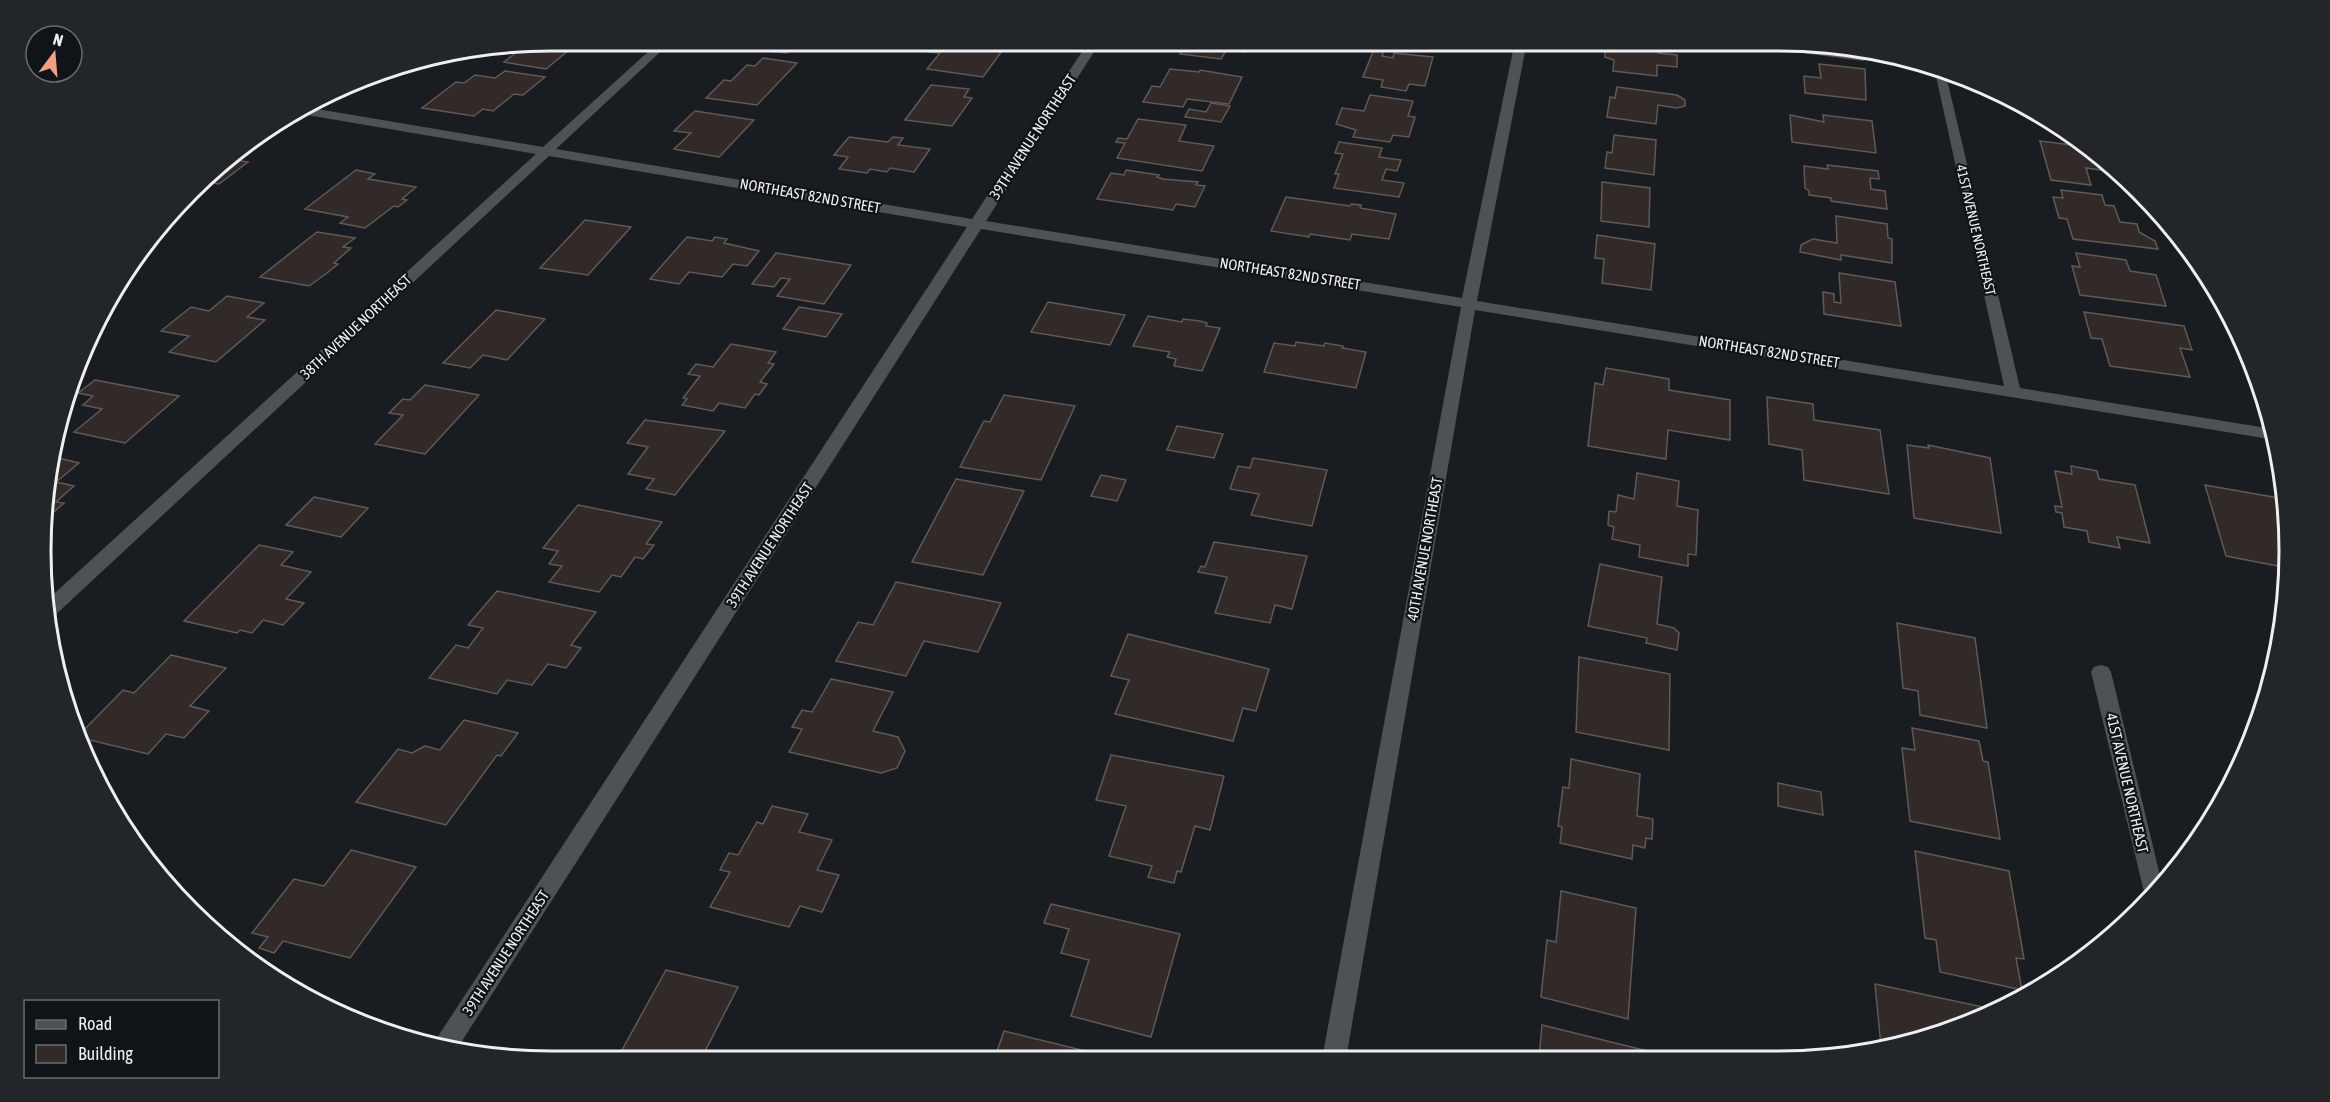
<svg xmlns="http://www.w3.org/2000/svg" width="2330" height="1102" font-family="'Asap Condensed',sans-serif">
	<rect width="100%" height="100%" fill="#191d21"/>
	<!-- building -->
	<g fill="#312a28" stroke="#605956" stroke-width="1.5">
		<polygon points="551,40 587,41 574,51 569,50 546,69 504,62 518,51 501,49"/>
		<polygon points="764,41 824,41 822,43 804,41 787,53 756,50"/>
		<polygon points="937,41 977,41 1007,44 983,77 927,69 940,53 928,52"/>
		<polygon points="1188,41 1251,41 1245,52 1227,49 1221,59 1180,54"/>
		<polygon points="1392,41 1436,41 1434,47"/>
		<polygon points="1789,41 1861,49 1863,60 1794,51 1794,48 1790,47"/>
		<polygon points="1615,43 1659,48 1658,53 1677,55 1677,67 1657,65 1657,76 1613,71 1614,60 1605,57 1605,51 1614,52"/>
		<polygon points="1374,49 1384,50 1382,56 1393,58 1394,53 1433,57 1425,86 1409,84 1406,91 1381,87 1383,80 1363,77"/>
		<polygon points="763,58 797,63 757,105 706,98 724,80 731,81 747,65 755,66"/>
		<polygon points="1819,64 1865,69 1866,100 1805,93 1804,76 1821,78"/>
		<polygon points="1170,69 1199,72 1200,70 1242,77 1229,104 1187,99 1183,107 1143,102 1152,86 1160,87"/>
		<polygon points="505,71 545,77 523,95 514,94 493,111 483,109 474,116 422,108 456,82 464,83 475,75 495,78"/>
		<polygon points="931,85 969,89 964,97 972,98 952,126 905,120"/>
		<polygon points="1617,87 1677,95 1685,100 1685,106 1677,108 1658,105 1656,124 1607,117 1610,97 1615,98"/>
		<polygon points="1370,95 1413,101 1408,116 1415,117 1409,137 1393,135 1390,142 1353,137 1356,130 1336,124 1342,108 1364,111"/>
		<polygon points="1211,103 1230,106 1221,122 1185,117 1189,109 1206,112"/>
		<polygon points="695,111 754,120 719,157 674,149 691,133 674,131"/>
		<polygon points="2039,114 2063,127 2066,129 2043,127"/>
		<polygon points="1790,115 1824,122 1823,115 1872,121 1876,153 1792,142"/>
		<polygon points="1138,119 1186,125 1179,141 1214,146 1202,171 1117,158 1125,143 1116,142 1118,138 1127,139"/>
		<polygon points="1614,135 1656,140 1654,175 1605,168 1607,152 1612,153"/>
		<polygon points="849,137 888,142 893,137 903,138 898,145 930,149 914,172 890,168 887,172 870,169 867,173 839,169 848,157 834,155"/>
		<polygon points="2040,141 2088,147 2115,172 2086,168 2091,185 2051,180"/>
		<polygon points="1339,142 1382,148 1379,157 1401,160 1397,171 1386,169 1382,180 1404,183 1399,197 1334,188 1339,174 1335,174 1343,154 1335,153"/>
		<polygon points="228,159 248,162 219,184 206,182"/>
		<polygon points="1827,165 1878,171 1879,179 1870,178 1871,189 1885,191 1887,209 1831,201 1831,198 1809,195 1809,191 1805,188 1804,166 1828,169"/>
		<polygon points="356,170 375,174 368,179 416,187 402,199 407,200 398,207 394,206 365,228 340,223 348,217 305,209"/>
		<polygon points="1126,170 1159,175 1157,177 1163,179 1198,182 1196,185 1205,186 1195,207 1176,204 1173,210 1097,199 1111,173 1124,175"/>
		<polygon points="1602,182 1650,188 1649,227 1601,221"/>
		<polygon points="2061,190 2102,195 2105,205 2114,206 2120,222 2137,224 2139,232 2155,241 2158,249 2073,239 2067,219 2059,218 2053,197 2063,198"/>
		<polygon points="1286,197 1350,206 1351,204 1361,205 1360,208 1396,214 1389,239 1352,234 1350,240 1310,234 1309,237 1271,231"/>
		<polygon points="1836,216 1887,224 1888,238 1892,239 1892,263 1841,255 1841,260 1800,252 1801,245 1813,239 1837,243"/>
		<polygon points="585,220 631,227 588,275 540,268"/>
		<polygon points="317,232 355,238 343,247 351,248 334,263 338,264 327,273 309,286 260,277"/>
		<polygon points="1597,235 1655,244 1651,290 1602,283 1604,259 1595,258"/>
		<polygon points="687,237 712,241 715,237 727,239 724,243 759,251 747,266 733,264 722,277 689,272 679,284 650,279"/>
		<polygon points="776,253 851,265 824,304 777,296 790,279 781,278 774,287 752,284"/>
		<polygon points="2076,253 2126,260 2130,271 2156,275 2166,306 2080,295 2072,266 2080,267"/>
		<polygon points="1839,273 1895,282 1901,326 1824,314 1823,292 1834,294 1834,302 1841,303"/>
		<polygon points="227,296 264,303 247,317 265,320 216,362 169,352 189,336 161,331 191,307 209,311"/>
		<polygon points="1048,302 1125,315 1110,345 1031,332"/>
		<polygon points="799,307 842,314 826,337 783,329"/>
		<polygon points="496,310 545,319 507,360 483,355 470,368 443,363"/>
		<polygon points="2084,312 2184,326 2192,350 2180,348 2190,377 2110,366 2102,339 2091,338"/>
		<polygon points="1148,316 1182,322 1183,319 1200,321 1207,323 1206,326 1220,328 1202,371 1174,366 1176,359 1167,357 1170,352 1133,346"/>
		<polygon points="1296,342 1324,346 1325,343 1343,346 1342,348 1366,352 1356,388 1264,372 1274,343 1295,346"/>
		<polygon points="731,344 776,352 768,363 774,364 760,382 767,384 759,395 755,394 745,408 719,403 713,411 682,405 687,399 683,398 700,376 688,374 696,364 713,367"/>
		<polygon points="1606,368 1669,379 1669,390 1730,400 1730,440 1668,430 1666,459 1588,446 1595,383 1603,385"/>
		<polygon points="95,380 179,396 125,443 74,432 102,409 83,405 93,396 78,393"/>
		<polygon points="425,385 479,395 425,454 375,444 403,415 389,413 403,399 410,400"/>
		<polygon points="1004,395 1075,406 1041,480 960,467 984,421 990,422"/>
		<polygon points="1767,397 1813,404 1814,420 1880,430 1889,494 1804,480 1802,450 1769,444"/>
		<polygon points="645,420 725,431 675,495 646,489 654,479 628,474 648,447 627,443"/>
		<polygon points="1177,426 1223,434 1214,458 1167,450"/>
		<polygon points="1907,445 1929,448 1928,445 1990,458 2001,533 1914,518"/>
		<polygon points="50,456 79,463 56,482 74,486 56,502 64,503 48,517"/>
		<polygon points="1253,458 1327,470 1312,526 1251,515 1259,494 1230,489 1238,466 1250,468"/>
		<polygon points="2071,466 2097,471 2099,479 2135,485 2150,543 2117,537 2120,548 2089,542 2087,531 2064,527 2062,513 2056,512 2055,506 2062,507 2055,471 2072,474"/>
		<polygon points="1637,473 1679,481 1677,506 1698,510 1696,555 1688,554 1688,566 1639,557 1640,545 1612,539 1614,527 1608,525 1609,511 1616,512 1618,495 1634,499"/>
		<polygon points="1101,475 1126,480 1117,501 1091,496"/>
		<polygon points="956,479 1024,491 983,575 912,562"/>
		<polygon points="2205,485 2284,499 2289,551 2288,568 2226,556"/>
		<polygon points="314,497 368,508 341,537 286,525"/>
		<polygon points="578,505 662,522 646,544 654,545 643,559 635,557 621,577 612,575 599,592 549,582 562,566 549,564 558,551 543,548"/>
		<polygon points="1214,542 1307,556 1292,609 1275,605 1270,623 1215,613 1227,577 1198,572 1201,566 1205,567"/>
		<polygon points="259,545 293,552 281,565 311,572 286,599 304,603 283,625 263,620 252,633 240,630 237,633 184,621"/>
		<polygon points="1600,564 1662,577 1657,624 1674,628 1679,633 1677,650 1646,643 1647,638 1588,626"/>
		<polygon points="896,582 1001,603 978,652 924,641 906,676 836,661 858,622 873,625"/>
		<polygon points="497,591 596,612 571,645 581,648 566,668 548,664 532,685 507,680 497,694 429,678 456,645 468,648 483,628 468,625"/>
		<polygon points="1897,623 1975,638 1987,728 1920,715 1918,691 1903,688"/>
		<polygon points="1128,634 1269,669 1256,711 1243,708 1233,741 1115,714 1129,680 1111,676"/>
		<polygon points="171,655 226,668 190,706 209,711 184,738 166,734 148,754 81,738 80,734 123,690 134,693"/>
		<polygon points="1579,657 1670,674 1669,750 1576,732"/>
		<polygon points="831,679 893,692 873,731 898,737 905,751 897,768 881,773 789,752 802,729 792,727 802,710 812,712"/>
		<polygon points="464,720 518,733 501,756 497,755 446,825 356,802 398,749 412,753 425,746 440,750"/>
		<polygon points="1912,728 1979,741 1983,761 1988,762 2000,839 1910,821 1902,748 1915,750"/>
		<polygon points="1111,755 1224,776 1210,830 1195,826 1181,872 1177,871 1174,883 1148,877 1152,866 1109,856 1126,806 1096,800"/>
		<polygon points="1571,759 1640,774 1637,816 1653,819 1652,839 1646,838 1645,848 1633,845 1632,859 1560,843 1562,827 1558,826 1563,787 1569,788"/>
		<polygon points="1778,783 1821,792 1823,815 1778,806"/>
		<polygon points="772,806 808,814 799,832 832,840 817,870 839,875 822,912 800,906 789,927 710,907 730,872 720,870 729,853 738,855 757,822 763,824"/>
		<polygon points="351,850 416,867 350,958 283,941 274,953 259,948 268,937 252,933 294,879 324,886"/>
		<polygon points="1915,851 2009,871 2024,959 2016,958 2022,990 1940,972 1936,940 1925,938"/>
		<polygon points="1561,891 1636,908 1628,1019 1541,997 1547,940 1556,942"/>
		<polygon points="1051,904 1180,934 1151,1037 1071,1016 1089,960 1061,953 1069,929 1044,923"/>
		<polygon points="666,970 738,987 700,1061 616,1061"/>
		<polygon points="1875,984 1997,1010 1975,1023 1884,1047 1881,1046"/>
		<polygon points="1542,1025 1676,1058 1539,1058"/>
		<polygon points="1004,1031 1122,1060 994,1060"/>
	</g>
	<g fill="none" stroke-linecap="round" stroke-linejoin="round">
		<!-- minor -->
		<g fill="#4e5257" fill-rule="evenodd">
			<polygon points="660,41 672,41 556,149 972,219 1089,41 1101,41 986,221 1462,298 1515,41 1527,41 1477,301 2004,386 1934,67 1945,71 2020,388 2273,429 2276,440 1475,310 1346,1059 1322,1059 1461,307 981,229 455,1052 432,1046 435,1041 967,227 549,156 52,618 46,620 45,602 536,154 301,114 311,108 543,147"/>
			<polygon points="2101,665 2108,667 2111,672 2162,884 2146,900 2091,672 2094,667"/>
		</g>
	</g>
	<g text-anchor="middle" stroke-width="4.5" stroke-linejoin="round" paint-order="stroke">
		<!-- far-street labels -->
		<g font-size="14" fill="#edeff2" stroke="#101418">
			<text transform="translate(1976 230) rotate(77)" y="5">41ST AVENUE NORTHEAST</text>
		</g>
		<!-- street labels -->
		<g font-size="15" fill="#edeff2" stroke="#101418">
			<text transform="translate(1033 137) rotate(-57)" y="5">39TH AVENUE NORTHEAST</text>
			<text transform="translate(810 196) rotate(10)" y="5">NORTHEAST 82ND STREET</text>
			<text transform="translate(1290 274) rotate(9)" y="5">NORTHEAST 82ND STREET</text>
			<text transform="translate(356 327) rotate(-43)" y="5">38TH AVENUE NORTHEAST</text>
			<text transform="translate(1769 352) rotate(9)" y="5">NORTHEAST 82ND STREET</text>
			<text transform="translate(770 545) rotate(-57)" y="5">39TH AVENUE NORTHEAST</text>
			<text transform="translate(1425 549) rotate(-80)" y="5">40TH AVENUE NORTHEAST</text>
			<text transform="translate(2127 783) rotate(77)" y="5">41ST AVENUE NORTHEAST</text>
			<text transform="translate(506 953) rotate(-57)" y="5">39TH AVENUE NORTHEAST</text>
		</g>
	</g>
	<!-- crop -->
	<path d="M0 0H2330V1102H0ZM551 51H1779A500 500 0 0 1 2279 551V551A500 500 0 0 1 1779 1051H551A500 500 0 0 1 51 551V551A500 500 0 0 1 551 51Z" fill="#222629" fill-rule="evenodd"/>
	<path fill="none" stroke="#edeff2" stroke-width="3" d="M551 51H1779A500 500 0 0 1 2279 551V551A500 500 0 0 1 1779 1051H551A500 500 0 0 1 51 551V551A500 500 0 0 1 551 51Z"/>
	<!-- legend -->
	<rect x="24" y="1000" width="195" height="78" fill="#101418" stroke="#686c6f" stroke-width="1.5"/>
	<rect x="36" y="1020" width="30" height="9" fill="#4e5257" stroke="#686c6f" stroke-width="1.5"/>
	<text x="78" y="1030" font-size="18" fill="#edeff2">Road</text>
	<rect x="36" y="1045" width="30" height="18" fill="#312a28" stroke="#686c6f" stroke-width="1.5"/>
	<text x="78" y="1060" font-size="18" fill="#edeff2">Building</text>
	<!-- north arrow -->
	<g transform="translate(54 54) rotate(16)"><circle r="28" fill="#101418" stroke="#686c6f" stroke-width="1.5"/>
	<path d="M0-4.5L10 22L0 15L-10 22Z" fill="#f39f84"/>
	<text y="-9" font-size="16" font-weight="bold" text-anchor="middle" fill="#edeff2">N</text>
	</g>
</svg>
